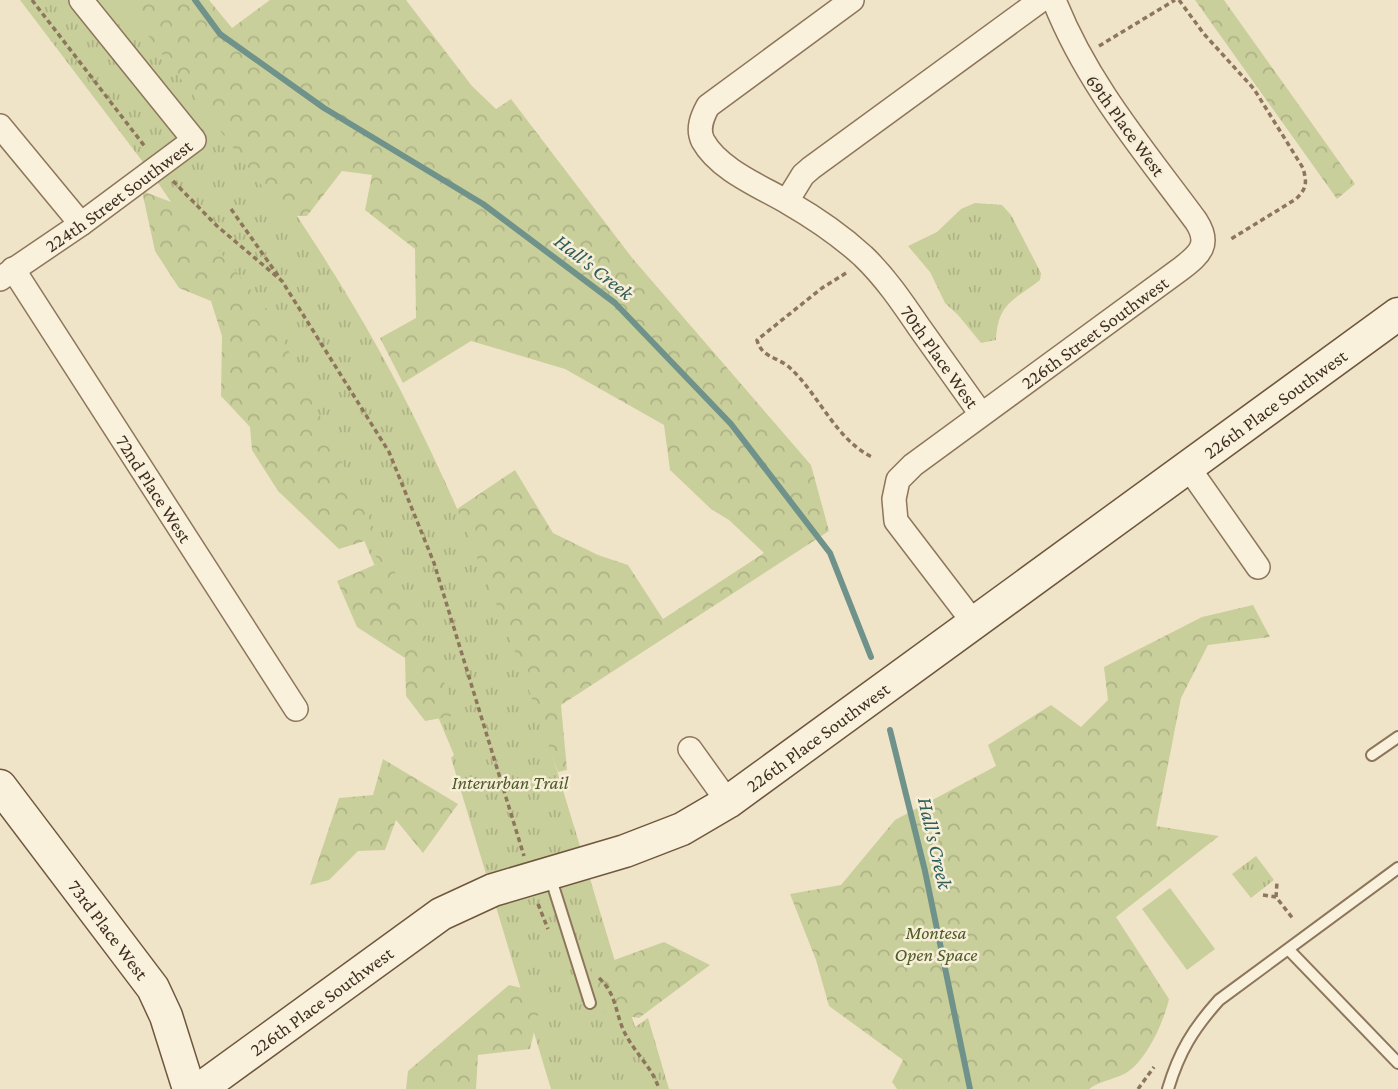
<svg xmlns="http://www.w3.org/2000/svg" width="1398" height="1089" font-family="'Crimson Pro',serif">
	<defs>
		<pattern id="grass-tufts" width="24" height="20" patternUnits="userSpaceOnUse" patternTransform="scale(1.75)"><rect width="24" height="20" fill="#c9cf9b"/><path d="M3 7l-1-3M5 7V3M7 7l1-3M15 17l-1-3M17 17v-4M19 17l1-3" fill="none" stroke="#aeb285"/></pattern>
		<pattern id="forest-crowns" width="20" height="18" patternUnits="userSpaceOnUse" patternTransform="scale(1.75)"><rect width="20" height="18" fill="#c9cf9b"/><path d="M2 6a3 3 0 1 1 6 0M12 15a3 3 0 1 1 6 0" fill="none" stroke="#aeb285"/></pattern>
	</defs>
	<rect width="100%" height="100%" fill="#f0e4c8"/>
	<!-- grass -->
	<g fill="url(#grass-tufts)">
		<path d="M20,0h122c85,113 168,226 237,350 63,114 113,237 159,358l97,319 13,-9 21,71h-118l-100,-331 3,-3 -98,-234 -134,-244 -70,-103z"/>
		<path d="M975,203l27,2 9,10 30,58 -1,7c-27,21 -42,23 -44,60l-15,3 -23,-28 -13,-12 -15,-31 -22,-26 29,-14 24,-23z"/>
		<polygon points="1256,856 1274,880 1251,898 1232,874"/>
	</g>
	<!-- forest -->
	<g fill="url(#forest-crowns)">
		<polygon points="121,0 209,0 232,28 270,0 406,0 472,86 496,109 511,99 633,259 811,465 829,531 561,705 567,770 558,772 511,640 457,509 515,470 553,533 598,555 628,565 663,619 764,553 729,520 711,509 670,470 664,425 565,369 471,341 403,383 380,338 416,318 415,249 365,210 372,175 342,171 307,216 285,216"/>
		<polygon points="1195,0 1224,0 1355,184 1337,199"/>
		<polygon points="142,191 182,206 271,314 428,641 457,715 425,721 406,696 405,658 357,627 337,581 379,563 368,540 339,549 278,491 252,450 250,427 221,396 222,336 211,301 179,288 155,251"/>
		<path d="M1253,605l17,32 -62,8 -27,53 -25,128 63,10 -103,81 53,82c-5,22 -21,58 -40,72 -11,8 -28,9 -40,18h-192l-5,-7 11,-22 -74,-54 -13,-46 -26,-66 51,-9 54,-65 101,-54 -8,-21 63,-40 30,22 27,-27 -4,-33 98,-50z"/>
		<polygon points="383,759 458,804 423,853 396,820 385,850 358,851 329,880 310,885 339,798 373,795"/>
		<polygon points="664,942 710,965 639,1018 584,1009 573,975"/>
		<polygon points="509,985 543,993 530,1049 478,1055 476,1089 406,1089 408,1071"/>
	</g>
	<!-- pitch -->
	<polygon fill="#c9cf9b" points="1170,888 1215,949 1187,970 1142,909"/>
	<g fill="none" stroke-linecap="round" stroke-linejoin="round">
		<!-- stream -->
		<g stroke="#6f938a" stroke-width="6">
			<polyline points="195,0 220,34 324,108 483,204 615,303 731,424 830,553 871,657"/>
			<polyline points="890,730 925,871 970,1089"/>
		</g>
		<defs>
			<g id="lane">
				<polyline points="1372,755 1398,737"/>
				<polyline points="550,876 590,1003"/>
				<polyline points="1289,950 1398,1063"/>
				<path d="M1168,1089c11,-37 25,-60 51,-89l179,-132"/>
			</g>
			<g id="street">
				<path id="s1" d="M852,0l-144,106c-6,11 -11,23 -5,35 16,29 59,46 86,62 26,15 51,32 74,53 22,21 39,46 56,71 21,29 41,58 62,87"/>
				<polyline points="0,126 81,224"/>
				<polyline points="787,201 803,175 811,168 1041,0"/>
				<path id="s2" d="M13,269l283,440"/>
				<path id="s3" d="M0,279l81,-55 113,-84 -113,-140"/>
				<polyline points="1188,467 1258,567"/>
				<path id="s4" d="M974,623l-78,-102 -2,-22 4,-19 15,-15 269,-197c18,-14 29,-24 14,-47 -53,-72 -109,-137 -142,-221"/>
				<polyline points="690,749 728,802"/>
			</g>
			<g id="secondary">
				<path id="s5" d="M0,786l153,202 13,28 23,73"/>
				<path id="s6" d="M200,1089l241,-175 52,-24 132,-39 57,-22 46,-27 670,-488"/>
			</g>
		</defs>
		<!-- lane casing -->
		<use href="#lane" stroke="#8d765c" stroke-width="14"/>
		<!-- street casing -->
		<use href="#street" stroke="#8d765c" stroke-width="26"/>
		<!-- secondary casing -->
		<use href="#secondary" stroke="#6f573f" stroke-width="35"/>
		<!-- path -->
		<g stroke="#8d765c" stroke-width="3.5" stroke-dasharray="5 3.5" stroke-linecap="butt">
			<polyline points="32,0 146,148"/>
			<path d="M1179,0l25,34 50,55 49,79c4,15 4,20 -7,31l-65,40"/>
			<polyline points="1099,46 1175,0"/>
			<polyline points="173,181 217,226 282,281 389,452 434,563 524,856"/>
			<polyline points="231,209 279,277"/>
			<path d="M846,273l-24,15 -65,52c4,17 20,17 32,27 30,27 46,72 83,90"/>
			<polyline points="1263,895 1276,897 1294,920"/>
			<polyline points="1276,897 1277,882"/>
			<polyline points="538,904 548,929"/>
			<path d="M599,978c19,17 16,39 28,59 10,18 26,32 32,52"/>
			<polyline points="1138,1089 1154,1067"/>
		</g>
		<!-- lane -->
		<use href="#lane" stroke="#faf1dc" stroke-width="10"/>
		<!-- street -->
		<use href="#street" stroke="#faf1dc" stroke-width="23"/>
		<!-- secondary -->
		<use href="#secondary" stroke="#faf1dc" stroke-width="32"/>
	</g>
	<g text-anchor="middle" stroke-width="5" stroke-linejoin="round" paint-order="stroke">
		<!-- street labels -->
		<g font-size="19" fill="#3d2e20" stroke="#f7eed8">
			<text transform="translate(1126 125) rotate(54)" y="7">69th Place West</text>
			<text dy="7" stroke="none"><textPath href="#s3" startOffset="145">224th Street Southwest</textPath></text>
			<text dy="7" stroke="none"><textPath href="#s4" startOffset="416">226th Street Southwest</textPath></text>
			<text dy="7" stroke="none"><textPath href="#s1" startOffset="541">70th Place West</textPath></text>
			<text dy="7" stroke="none"><textPath href="#s6" startOffset="1284">226th Place Southwest</textPath></text>
			<text dy="7" stroke="none"><textPath href="#s2" startOffset="261">72nd Place West</textPath></text>
			<text dy="7" stroke="none"><textPath href="#s6" startOffset="718">226th Place Southwest</textPath></text>
			<text dy="7" stroke="none"><textPath href="#s5" startOffset="180">73rd Place West</textPath></text>
			<text dy="7" stroke="none"><textPath href="#s6" startOffset="150">226th Place Southwest</textPath></text>
		</g>
		<!-- park labels -->
		<g font-size="19" font-style="italic" fill="#4d5a26" stroke="#f7eed8">
			<text x="510" y="789">Interurban Trail</text>
			<text x="936" y="939">Montesa<tspan x="936" dy="22">Open Space</tspan></text>
		</g>
		<!-- water labels -->
		<g font-size="21" font-style="italic" fill="#2f5d5a" stroke="#f7eed8">
			<text transform="translate(594 267) rotate(38)" y="7">Hall's Creek</text>
			<text transform="translate(935 843) rotate(77)" y="7">Hall's Creek</text>
		</g>
	</g>
</svg>
